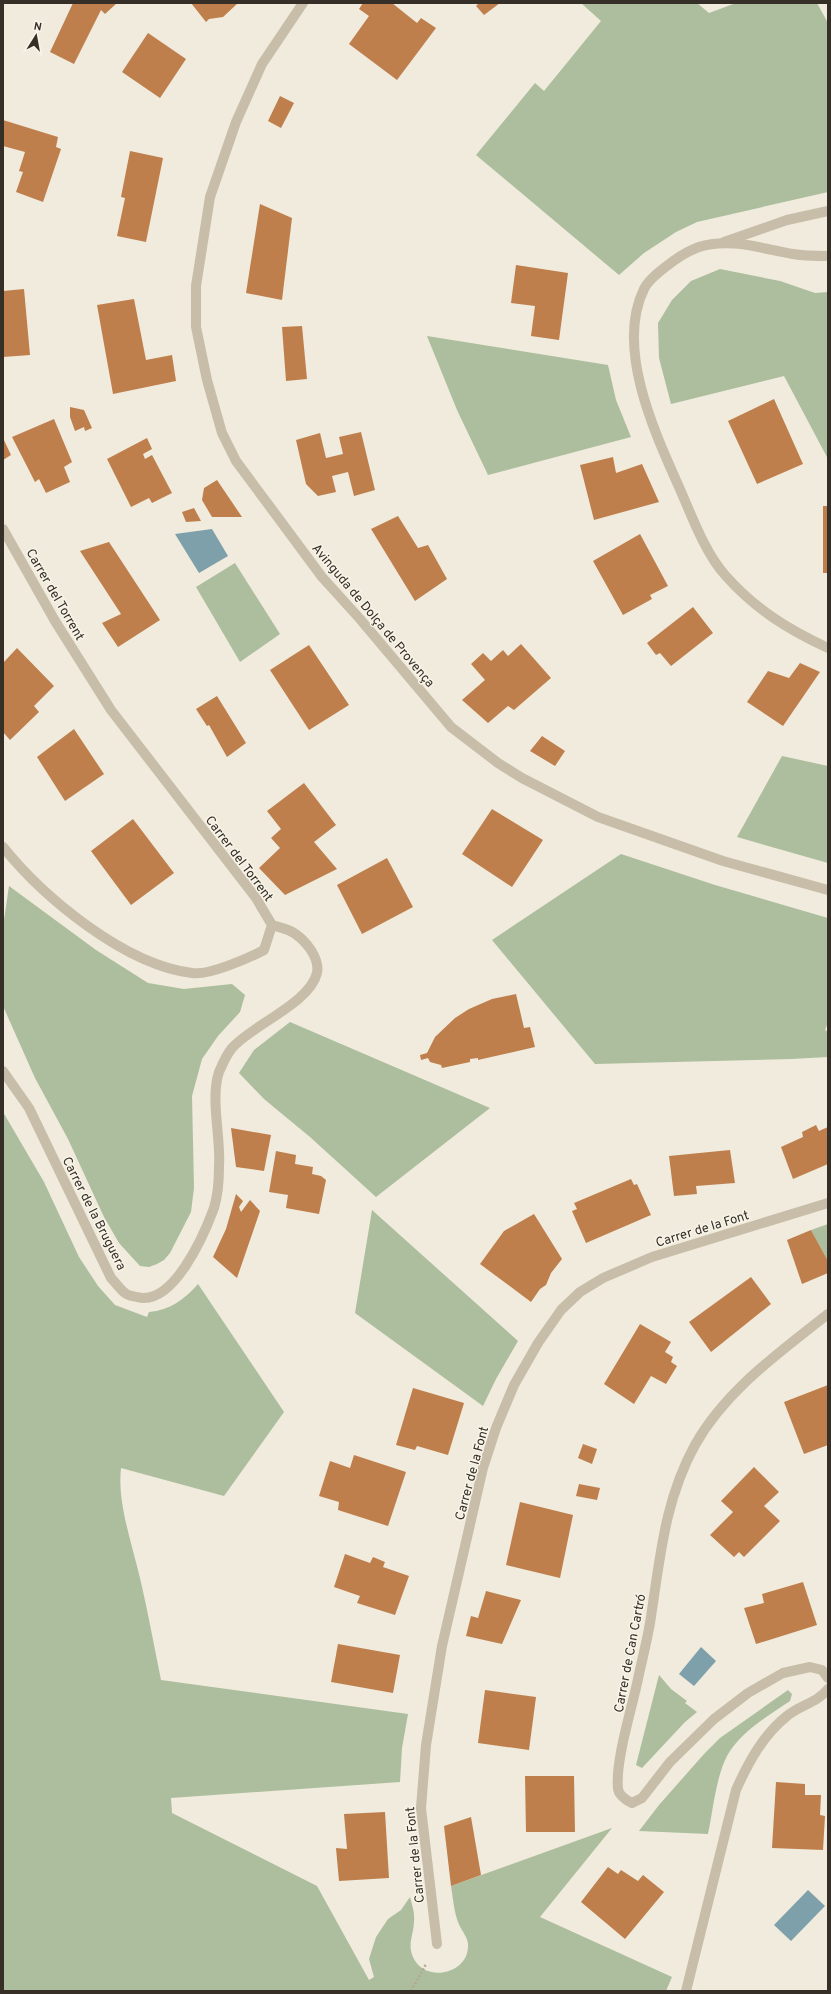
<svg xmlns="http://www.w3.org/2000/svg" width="831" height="1994" font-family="Overpass,sans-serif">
	<rect width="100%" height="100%" fill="#f0ebdc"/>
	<!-- green -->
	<g fill="#acbe9d">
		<polygon points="581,3 697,3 709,13 736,3 817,3 828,23 828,192 697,222 676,232 644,253 619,275 476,155 535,83 544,91 601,21"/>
		<polygon points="720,269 780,281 815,293 828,292 828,459 784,376 671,404 659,358 658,323 672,300 691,281"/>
		<polygon points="427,336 608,365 616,400 631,437 488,475 457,410"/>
		<polygon points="235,563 280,634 240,662 196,587"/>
		<polygon points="782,756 828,766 828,863 737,837"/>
		<polygon points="621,854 715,885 828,918 828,1022 825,1030 828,1032 828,1057 791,1059 595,1064 492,940"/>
		<polygon points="9,886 96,950 148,983 184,989 232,984 245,995 240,1012 218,1036 202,1059 192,1096 194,1188 191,1212 170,1253 164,1260 157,1264 149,1267 140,1266 119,1243 104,1217 68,1139 35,1078 3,1006 3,927"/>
		<polygon points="290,1022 490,1108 376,1197 310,1137 264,1099 239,1073 254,1050"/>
		<path d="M3,1112l41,70 35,75 19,29 17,19 32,12 2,-5c21,-2 35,-12 49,-28l86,128 -60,84 -103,-28c-4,34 11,76 19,110 8,34 14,68 21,102l247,34 -6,34 -2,34 -229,16 1,15 145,73 52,94 5,-3 -5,-18 7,-22 12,-18 13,-9 9,-13c2,8 5,16 4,24 0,13 -7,23 -1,36 11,26 54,18 55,-10 1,-10 -7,-16 -10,-25 -4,-11 -5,-24 -7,-36l161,-58 -72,89 132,60 -6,14h-663z"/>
		<polygon points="372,1210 518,1341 496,1379 483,1406 355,1313"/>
		<polygon points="828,1224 828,1261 811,1230"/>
		<polygon points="659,1675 671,1689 687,1701 685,1703 697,1712 685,1722 642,1768 636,1765"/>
		<path d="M788,1690l4,4 -2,7c-22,15 -49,30 -63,55 -11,21 -14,54 -19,78l-69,-3 20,-26 45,-51 16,-16z"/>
	</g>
	<!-- water -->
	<g fill="#7da0ab">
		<polygon points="212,529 228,556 199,573 175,534"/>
		<polygon points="701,1647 716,1661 694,1686 679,1674"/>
		<polygon points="808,1890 825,1906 791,1941 774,1925"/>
	</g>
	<!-- building -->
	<g fill="#be7f4c">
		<polygon points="73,3 117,3 105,14 101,10 74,64 50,52"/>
		<polygon points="191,3 238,3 223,17 209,19 206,22"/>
		<polygon points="363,3 392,3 417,23 421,18 436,28 397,80 349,44 369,16 359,9"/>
		<polygon points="479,3 500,3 484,15 476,6"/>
		<polygon points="148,33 186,59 160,98 122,72"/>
		<polygon points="280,96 294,103 281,128 268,121"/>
		<polygon points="3,120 58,137 56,147 61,149 43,202 16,192 23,172 19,171 25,152 3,146"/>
		<polygon points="130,151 163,158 146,242 117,236 125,198 121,197"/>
		<polygon points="260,204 292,218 282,300 246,293"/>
		<polygon points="516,265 568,273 559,340 531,336 535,306 511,303"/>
		<polygon points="24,289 30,355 3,357 3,291"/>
		<polygon points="134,299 146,360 172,355 176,381 113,394 97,305"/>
		<polygon points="302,326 307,379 286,381 282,327"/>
		<polygon points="774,399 803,464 757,484 728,421"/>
		<polygon points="70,407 84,410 92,428 85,431 84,427 75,431 70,417"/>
		<polygon points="54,419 72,462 64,467 70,482 46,493 39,479 35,482 12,437"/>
		<polygon points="361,432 375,490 354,496 348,472 332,476 336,492 318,496 306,484 296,440 320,433 326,458 343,454 339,437"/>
		<polygon points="3,438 11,455 3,460"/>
		<polygon points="147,438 152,449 143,454 145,459 152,455 172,493 152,503 149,498 131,507 107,459"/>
		<polygon points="613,457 616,473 642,464 659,502 594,520 580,465"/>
		<polygon points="217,480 242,517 212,517 202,500 204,488"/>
		<rect x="823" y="506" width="5" height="67"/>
		<polygon points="194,508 201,521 186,522 182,512"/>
		<polygon points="398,516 418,548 428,545 447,579 415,601 371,529"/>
		<polygon points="640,534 668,586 650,595 652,599 623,615 593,561"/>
		<polygon points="109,542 160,620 118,647 102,623 121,614 80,551"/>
		<polygon points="693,607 713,633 671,666 660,653 656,655 647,643"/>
		<polygon points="521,644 551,678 514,710 508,706 488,723 462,700 485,680 471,664 483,653 491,661 503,650 508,656"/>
		<polygon points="309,645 349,705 309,730 270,670"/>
		<polygon points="17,648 54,686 34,706 39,712 10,740 3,732 3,663"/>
		<polygon points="800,663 820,672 783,726 747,702 768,671 789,678"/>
		<polygon points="217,696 246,743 227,757 209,725 207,726 196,709"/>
		<polygon points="74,729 104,774 65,801 37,757"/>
		<polygon points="542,736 565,751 555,766 530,751"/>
		<polygon points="304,783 336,825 314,842 337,869 285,895 259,868 280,848 271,838 281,829 267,811"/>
		<polygon points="492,809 543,840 512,887 462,854"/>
		<polygon points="133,819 174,873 131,905 91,851"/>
		<polygon points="387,858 413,907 362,934 337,885"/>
		<polygon points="516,994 524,1028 530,1027 535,1047 478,1060 478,1058 470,1059 470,1062 442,1068 441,1065 430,1062 428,1058 421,1060 420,1055 427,1053 435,1037 455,1018 469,1009 492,999"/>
		<polygon points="816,1125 819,1131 828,1127 828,1164 793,1179 781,1147 803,1137 802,1132"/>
		<polygon points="231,1128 271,1135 264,1171 236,1167"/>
		<polygon points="730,1150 735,1183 696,1186 697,1194 674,1196 669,1156"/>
		<polygon points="276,1151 296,1155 295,1164 313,1167 312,1174 321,1176 326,1180 319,1214 286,1208 288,1195 269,1192"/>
		<polygon points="631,1179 634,1185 637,1184 651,1215 586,1243 572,1211 577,1209 574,1203"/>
		<polygon points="236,1194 243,1201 239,1207 241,1212 250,1200 260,1211 237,1278 213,1257 226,1229"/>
		<polygon points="534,1214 562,1259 551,1273 546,1285 540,1289 531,1302 480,1264 504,1231"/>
		<polygon points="811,1230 828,1261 828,1273 802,1284 787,1240"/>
		<polygon points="751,1277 771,1304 711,1352 689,1322"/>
		<polygon points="640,1324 671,1342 665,1352 673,1357 671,1362 677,1366 666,1384 651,1376 634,1404 604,1384"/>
		<polygon points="828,1385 828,1445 804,1454 784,1402"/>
		<polygon points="413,1388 464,1403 448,1455 417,1446 415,1450 396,1445"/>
		<polygon points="583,1444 597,1449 592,1464 578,1458"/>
		<polygon points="354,1455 406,1472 388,1526 338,1510 339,1502 319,1496 330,1461 350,1468"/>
		<polygon points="754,1467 779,1492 764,1506 780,1521 744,1557 739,1552 734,1557 710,1535 733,1512 721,1501"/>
		<polygon points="579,1484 600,1488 597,1500 576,1496"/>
		<polygon points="520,1502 573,1515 560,1578 506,1565"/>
		<polygon points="345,1554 370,1563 373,1557 385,1562 383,1567 409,1576 395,1615 357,1603 360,1596 334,1587"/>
		<polygon points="803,1582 817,1625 756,1644 744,1608 764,1603 762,1594"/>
		<polygon points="486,1591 521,1600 502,1644 466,1636 471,1616 478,1618"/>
		<polygon points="338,1644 400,1655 393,1693 331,1682"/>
		<polygon points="485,1690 536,1697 529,1750 478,1743"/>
		<polygon points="525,1776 574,1776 575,1832 526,1832"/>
		<polygon points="776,1782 805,1784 805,1795 821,1795 820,1815 825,1816 823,1850 772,1848"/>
		<polygon points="385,1812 389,1878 339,1881 336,1848 347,1849 344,1814"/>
		<polygon points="471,1817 481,1875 451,1886 444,1826"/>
		<polygon points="608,1867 618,1874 621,1870 638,1881 643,1875 664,1892 625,1939 581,1902"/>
	</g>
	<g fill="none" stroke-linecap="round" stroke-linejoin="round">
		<!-- path -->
		<polyline stroke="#b3a793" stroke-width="2.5" stroke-dasharray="2 2" stroke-linecap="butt" points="411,1991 426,1964"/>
		<!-- minor -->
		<g stroke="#c8bda9" stroke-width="10">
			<polyline points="303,3 262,64 236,122 210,197 196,286 196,327 207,380 222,433 236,461 322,577 360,619 451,727 498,763 522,778 598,817 723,861 828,890"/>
			<polyline points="724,242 787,220 828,211"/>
			<path d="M828,256c-12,0 -24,0 -35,-2 -30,-5 -64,-17 -94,-7 -11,4 -22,11 -31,18 -8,6 -20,15 -24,24 -29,59 11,144 35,198 12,27 26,66 46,88 30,34 62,54 103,73"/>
			<path d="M3,529l52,92 56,89 145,188 16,27 -8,25c-15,8 -56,26 -72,23 -67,-8 -148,-75 -189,-126"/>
			<path d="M3,1071l26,37 82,170c5,5 9,11 14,15 3,3 8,3 12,4 36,10 67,-62 77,-89 4,-13 5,-30 5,-42 2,-29 -9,-67 0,-94 3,-7 8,-18 13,-24 20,-23 78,-45 85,-75 3,-15 -11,-32 -23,-40 -6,-4 -16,-6 -22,-8"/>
			<path d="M828,1314c-48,38 -102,76 -133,131 -31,56 -35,115 -45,178 -3,18 -8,37 -12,56 -6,29 -23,82 -20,110 1,7 8,11 14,14l10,-5 28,-36 44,-43 34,-26 35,-20 27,-6 12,3 6,8"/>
			<polyline points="437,1944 421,1808 426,1745 442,1646 483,1468 496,1428 514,1385 538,1343 561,1310 580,1292 603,1278 652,1257 828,1203"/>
			<path d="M686,1991l50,-201c12,-27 27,-55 51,-74 13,-11 30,-13 41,-27"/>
		</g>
	</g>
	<g text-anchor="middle" stroke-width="3" stroke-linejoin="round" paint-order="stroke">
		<!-- street labels -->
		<g font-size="13" fill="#352f28" stroke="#f8f4e8">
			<text transform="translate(56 594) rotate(60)" y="5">Carrer del Torrent</text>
			<text transform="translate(374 615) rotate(50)" y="5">Avinguda de Dolça de Provença</text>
			<text transform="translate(240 858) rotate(53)" y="5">Carrer del Torrent</text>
			<text transform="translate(95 1213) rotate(63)" y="5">Carrer de la Bruguera</text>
			<text transform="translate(702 1228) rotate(-17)" y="5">Carrer de la Font</text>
			<text transform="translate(471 1473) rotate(-75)" y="5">Carrer de la Font</text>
			<text transform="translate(629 1653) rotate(-79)" y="5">Carrer de Can Cartró</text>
			<text transform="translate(414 1855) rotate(-96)" y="5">Carrer de la Font</text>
		</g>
	</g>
	<!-- border -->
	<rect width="831" height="1994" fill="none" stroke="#352f28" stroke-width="8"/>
	<!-- north arrow -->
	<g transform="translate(36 36) rotate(11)" stroke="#f8f4e8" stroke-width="3" paint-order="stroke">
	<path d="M0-3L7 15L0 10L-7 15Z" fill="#352f28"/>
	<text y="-6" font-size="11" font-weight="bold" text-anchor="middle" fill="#352f28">N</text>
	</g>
</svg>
